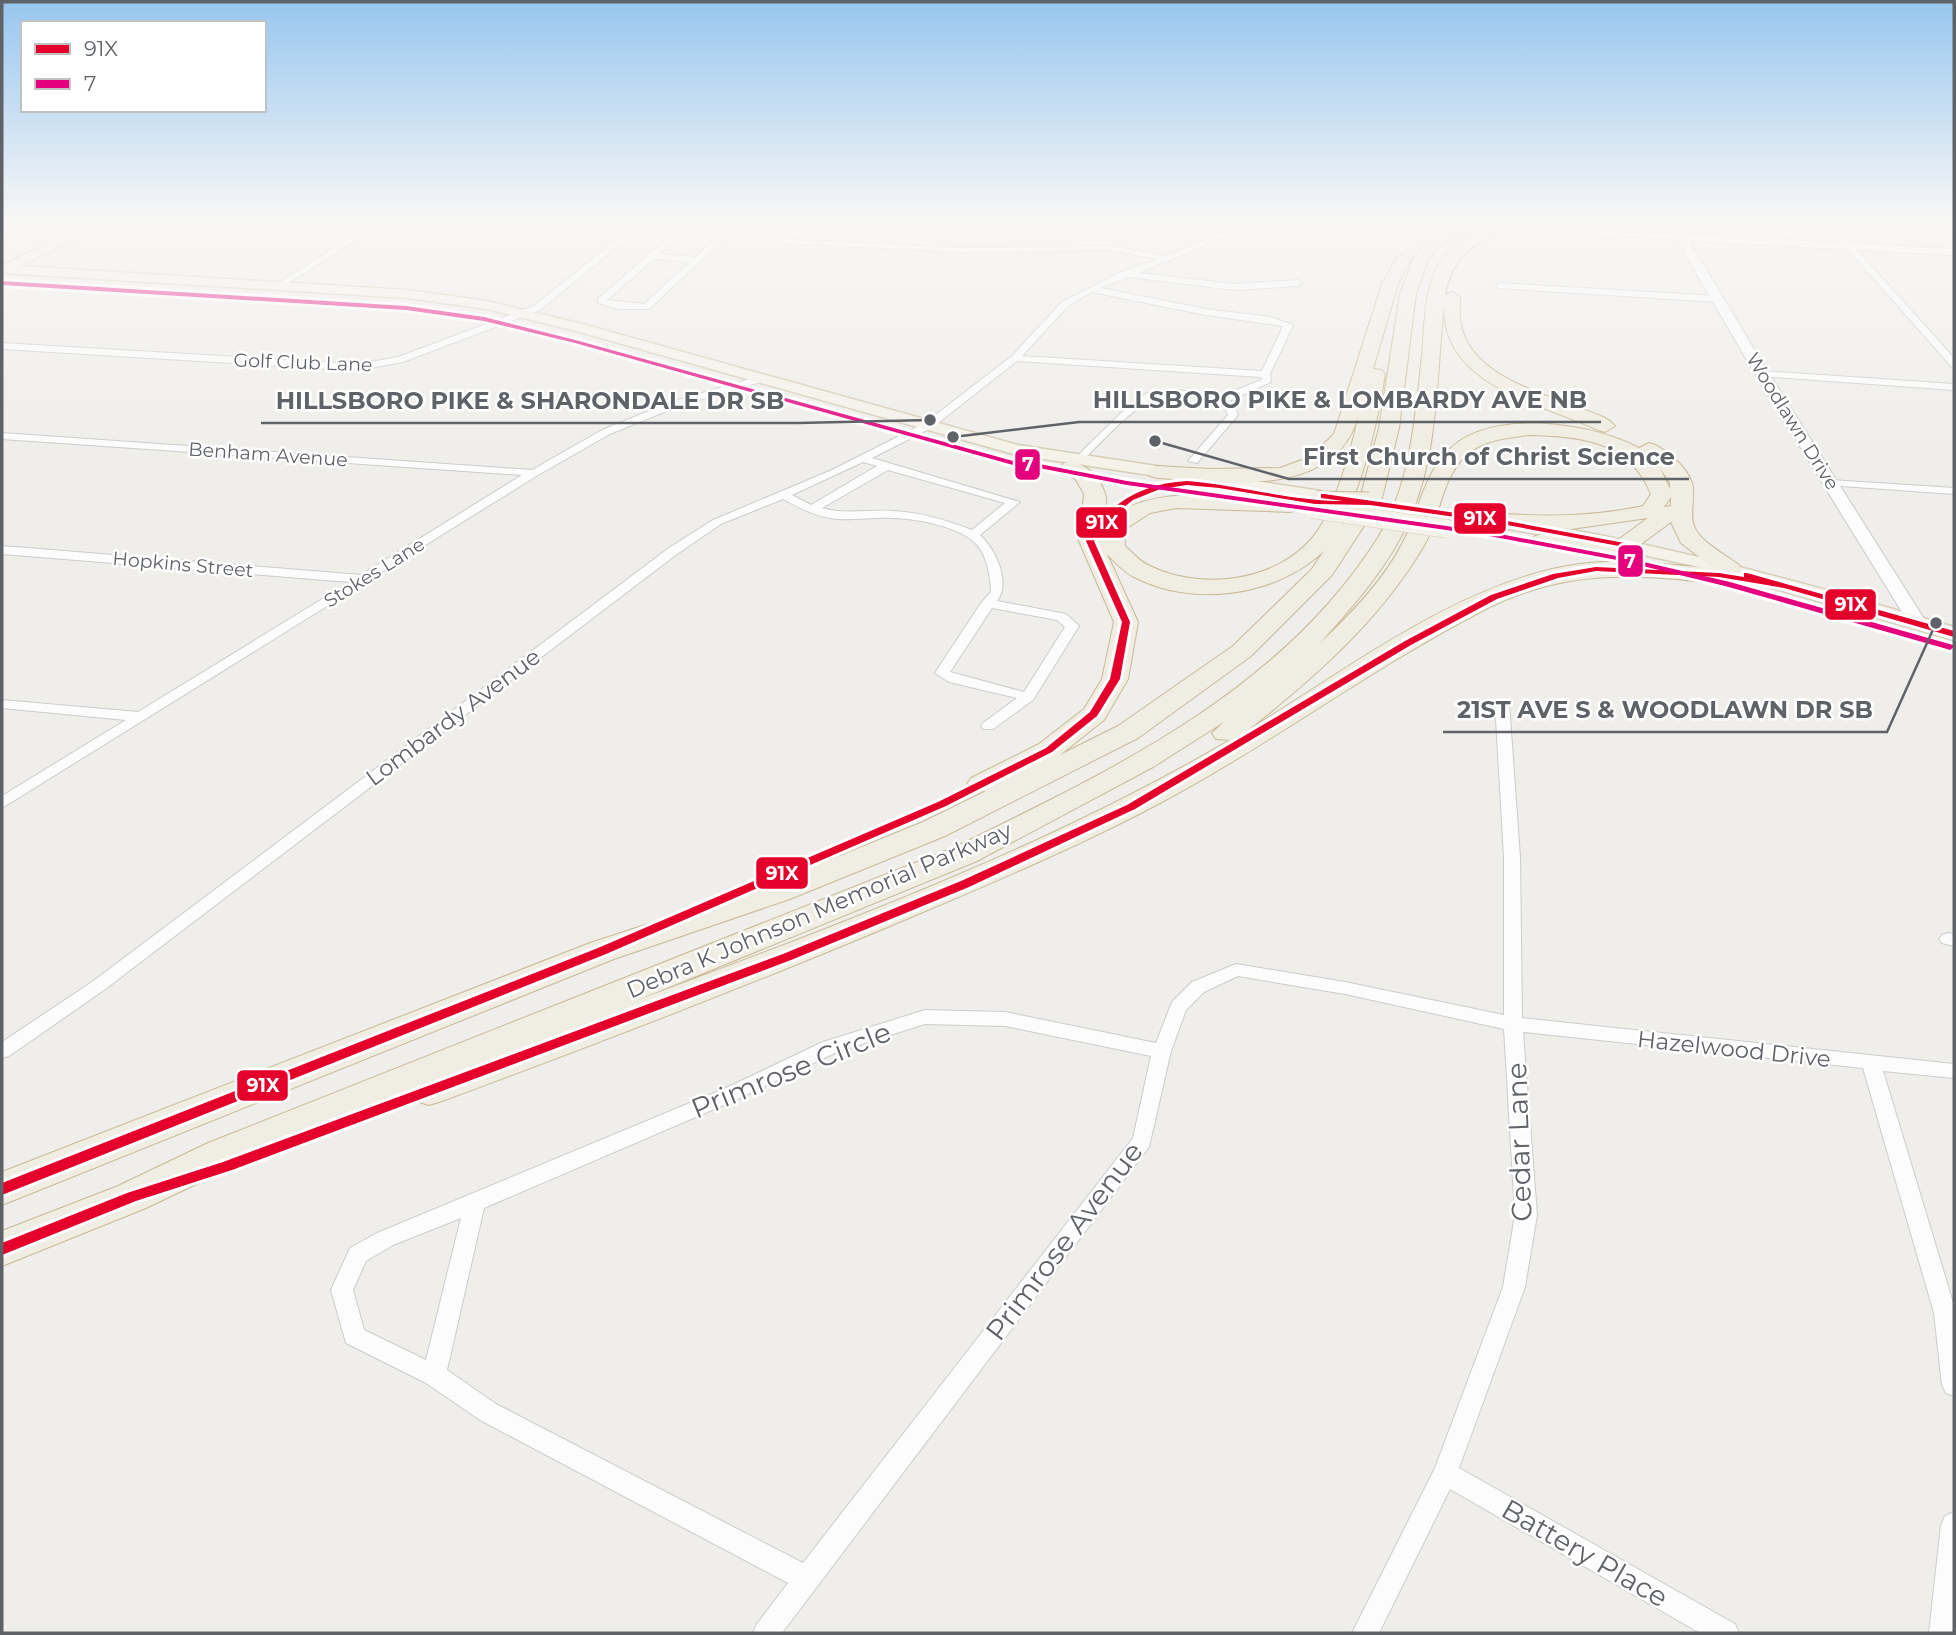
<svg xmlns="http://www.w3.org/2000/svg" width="1956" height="1635" font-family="Montserrat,sans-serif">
	<rect width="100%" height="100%" fill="#efeeea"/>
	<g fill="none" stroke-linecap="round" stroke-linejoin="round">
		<defs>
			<g id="minor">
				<polygon points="381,219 391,219 282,287 275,285"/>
				<polygon points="642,219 651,219 540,310 403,362 359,370 329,369 2,349 2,343 359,364 398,357 534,306"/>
				<path d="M950,219h43l227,15 38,-15h11l-131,54 96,11 64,-4 4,3 -4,3 -64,4 -106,-13 -28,11 106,21 65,8 22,8 -23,49 1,8 -42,19 6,4 3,10 -41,48 -9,-2 40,-46 -3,-8c-18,-9 -49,-16 -69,-10 -19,6 -66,56 -81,72l-9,-2 54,-53 27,-21 32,-3 41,7 43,-18 -2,-2 -244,-16 -84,66 -61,31 148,44 -40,33c16,15 31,47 17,66l69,13 13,12 -46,74 -40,29h-10l-2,-3 2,-3 34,-25 -68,-16 -14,-9 46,-70 10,-11c0,-14 -4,-35 -13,-46 -15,-19 -63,-28 -86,-28 -18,-1 -36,2 -54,1 -19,-1 -39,-11 -55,-20l-62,25 -44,30 -573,436 -95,66 -7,2v-16l90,-60 577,-434 44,-28 119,-50 93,-47 87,-67 50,-54 59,-30 37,-13 -49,-9 -146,2 -182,-9 -3,-4 185,9 146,-2 57,10 47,-19zM1092,292l114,23 77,11 -21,45 -240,-15 46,-50zM863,462l14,4 -66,39 -19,-10zM888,470l117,33 -33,27c-26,-10 -52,-18 -80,-19 -24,-2 -47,4 -70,-3zM992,608l65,12 8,7 -41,65 -74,-20z"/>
				<polygon points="1821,219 1829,219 1954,358 1954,367 1951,366"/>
				<path d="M687,221l7,2 -35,31 36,3 38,-35 7,2 -91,85h-30l-21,-6v-4zM654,259l36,3 -46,42 -37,-4z"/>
				<polygon points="1544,229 1681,235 1685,237 1681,239 1541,233"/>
				<polygon points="1500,283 1718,296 1722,299 1718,302 1497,288 1496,286"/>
				<polygon points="1763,371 1954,384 1954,390 1760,376 1760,372"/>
				<polygon points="764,375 767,376 767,380 679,406 610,434 538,475 2,808 2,796 126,720 2,708 2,700 138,712 350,582 2,554 2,546 361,575 522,475 2,439 2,433 532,470 602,430 671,402"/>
				<polygon points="1831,480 1954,488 1954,494 1827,485 1827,481"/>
				<path d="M1502,699l7,4 11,154 2,161 432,46v14l-71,-7 71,235v90l-8,-3 -4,-8 -8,-72 -71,-245 -340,-36 14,183 -12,72 -66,181 276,156 4,9h-39l-250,-144 -71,144h-27l83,-165 68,-181 12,-72 -11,-186 -159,-35 -107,-18 -34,16 -18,18 -15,41 -22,96 -367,486h-29l4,-9 31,-41 -308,-163 -54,-37 -80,-40 -15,-53 19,-42 27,-15 349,-145 97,-46 102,-32 80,2 151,31 16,-41 20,-20 44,-18 109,18 159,33v-158l-9,-154zM925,1024l80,2 146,30 -18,82 -330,425 -307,-159 -49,-34 37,-162 256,-110 97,-46zM461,1218l-35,142 -62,-30 -11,-40 13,-29 27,-16z"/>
				<polygon points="1948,933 1954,934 1954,946 1942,943 1939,939 1942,935"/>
				<polygon points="1954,1512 1954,1633 1929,1633 1941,1525 1945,1516"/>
			</g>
			<polygon id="secondary" points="1665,219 1676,219 1684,234 1954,249 1954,255 1689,241 1763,364 1926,622 1924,626 1917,628 1908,622 1749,364"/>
			<g id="primary">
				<polygon points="100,219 116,219 20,266 407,290 487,301 586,325 1018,445 1321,491 1330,496 1321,501 1017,455 576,331 487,309 407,298 2,273 2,265"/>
				<path d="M1453,510c171,24 336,67 501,117v13l-251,-72 -123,-27 -133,-22 -3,-4 3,-4z"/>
			</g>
			<g id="motorway">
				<path d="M1464,219h17l-42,27 -11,14 -12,34 -17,134 -17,70 -50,77 -81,81 -113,82 -193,98 -155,63 -176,60 -612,246v-33l588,-229 178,-58 155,-63 63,-31 -15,-1 -4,-6 4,-6 68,-34 45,-35 18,-30 12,-57 -35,-81 5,-47 -8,-14 -15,-13 3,-4c18,-5 35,13 41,30 3,8 -1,23 -2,33 37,-45 134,-29 187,-28l8,2 3,5 -3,5 -8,2 -114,-4 -26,5 -26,17 1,16c8,7 15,16 25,20 51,25 126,16 163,-29 20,-24 39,-88 45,-120 -24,83 -134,65 -201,61l-7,-2 -3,-4 3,-4 7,-2 53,3 70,-1 30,-11 24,-23 48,-150 15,-27 5,-2 8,5 -12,24 -25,85 9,1 3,4c-8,54 -21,102 -43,152l18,-28 19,-70 21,-134 13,-35 16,-19zM1324,551l-13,19 -78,76 -115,80 -58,29 44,-35 24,-41 10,-57 -31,-68c8,8 15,16 25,22 60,32 143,21 192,-25z"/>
				<path d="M1499,219h18c-6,6 -15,10 -23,15 -29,16 -42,27 -49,61l7,-3 8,5c0,9 -1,19 1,27 8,49 76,68 115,83 12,4 31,9 39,19l-10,6 -7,-2c-58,-27 -155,-44 -154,-123 -8,70 -5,144 -34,211 -20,47 -56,87 -90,125 30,-28 63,-62 82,-99 17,-31 21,-70 48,-95 41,-41 144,-26 189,-1l10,-5c16,4 38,24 43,40 4,13 -3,30 2,43 6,16 32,29 45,39l4,5c-16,18 -45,11 -67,9 -72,-6 -128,-2 -194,32 -117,61 -222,141 -339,201 -76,39 -156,73 -234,106 -154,65 -310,125 -467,183l-13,4 -13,-4 -4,-8 -176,72 -90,43 -144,58v-35l116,-45 90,-43 747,-296c156,-76 326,-156 422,-308 34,-53 38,-122 45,-184 3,-30 1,-71 21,-97 13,-18 37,-29 56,-39zM1529,435c51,1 101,6 122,59l-8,12c-51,11 -100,11 -152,7l-8,2 -3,5 3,5 88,4 77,-11 -29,21 -13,1 -63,-6 -8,2 -3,5 3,5 8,2 63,6 19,-2 8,-2 38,-28 10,21 32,25c-44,-3 -89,-10 -133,-4 -116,15 -234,107 -332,166 66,-52 130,-108 174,-181 18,-28 18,-67 42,-92 17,-17 43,-19 65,-22zM1660,468l10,15v6zM1671,497v9l-7,1zM1224,722l-12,11 4,6 14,1c-187,110 -395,186 -597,262l344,-141 176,-94z"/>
			</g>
		</defs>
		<!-- minor casing -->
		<use href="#minor" stroke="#cbcccc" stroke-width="2"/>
		<!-- secondary casing -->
		<use href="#secondary" stroke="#cacacb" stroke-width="2"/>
		<!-- primary casing -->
		<use href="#primary" stroke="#d7ceb8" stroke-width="3"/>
		<!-- motorway casing -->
		<use href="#motorway" stroke="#c8b996" stroke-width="2"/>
		<!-- minor -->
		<use href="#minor" fill="#fdfcfc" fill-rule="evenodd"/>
		<!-- secondary -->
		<use href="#secondary" fill="#fdfcfc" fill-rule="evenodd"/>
		<!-- primary -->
		<use href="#primary" fill="#f4f2e9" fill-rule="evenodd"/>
		<!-- motorway -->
		<use href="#motorway" fill="#f0ede3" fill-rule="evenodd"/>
		<defs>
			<polyline id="primary-bridge" points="1312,509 1448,529"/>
			<polyline id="motorway-bridge" points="1317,502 1369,503"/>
		</defs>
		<!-- primary-bridge casing -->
		<use href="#primary-bridge" stroke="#d7ceb8" stroke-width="19" stroke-linecap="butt"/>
		<!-- motorway-bridge casing -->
		<use href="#motorway-bridge" stroke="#c8b996" stroke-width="23" stroke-linecap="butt"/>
		<!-- primary-bridge -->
		<use href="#primary-bridge" stroke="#f4f2e9" stroke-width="18"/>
		<!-- motorway-bridge -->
		<use href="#motorway-bridge" stroke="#f0ede3" stroke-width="21"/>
		<defs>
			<g id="bus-1">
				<path d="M1187,481c52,4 103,20 156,20l-22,-3v-4h3l167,24 144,27 4,2 -4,2 -144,-27 -121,-17 -55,-1 -96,-16 -32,-3 -27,4 -27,11 -24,19 -15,22 36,81 -10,57 -23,37 -45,36 -106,54 -340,148 -604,241v-12l596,-235 340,-146 108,-54 44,-36 20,-33 12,-57 -36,-81c21,-38 58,-58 101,-60z"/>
				<polygon points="1596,567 1719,573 1744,577 1744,573 1747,573 1954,631 1954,637 1784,588 1719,577 1596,571 1558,578 1497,599 1411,645 1135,809 969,887 791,960 232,1170 136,1201 2,1255 2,1243 127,1193 223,1162 783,954 961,881 1127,805 1405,641 1491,595 1553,574"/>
			</g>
			<polygon id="bus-2" points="2,281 406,306 484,317 579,341 1013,461 1034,463 1127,481 1489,532 1622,557 1730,582 1953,645 1954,647 1950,650 1947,649 1725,586 1622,561 1489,536 1127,485 1034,467 1013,465 575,343 484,321 406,310 2,285"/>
		</defs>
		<!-- bus-1 casing -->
		<use href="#bus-1" stroke="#fff" stroke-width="6"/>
		<!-- bus-2 casing -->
		<use href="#bus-2" stroke="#fff" stroke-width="6"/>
		<!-- bus-1 -->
		<use href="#bus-1" fill="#e4002b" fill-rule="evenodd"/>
		<!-- bus-2 -->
		<use href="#bus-2" fill="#e5007d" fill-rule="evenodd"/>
	</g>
	<!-- sky -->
	<linearGradient id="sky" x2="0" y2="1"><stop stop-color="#97c6ef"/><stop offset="0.49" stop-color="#f8f7f6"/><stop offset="1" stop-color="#f8f7f6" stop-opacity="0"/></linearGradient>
	<rect width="1956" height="448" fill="url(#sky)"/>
	<g text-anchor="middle" stroke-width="5" stroke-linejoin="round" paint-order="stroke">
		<!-- far-street labels -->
		<g font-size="19" fill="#5f6368" stroke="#fff">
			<text transform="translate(303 362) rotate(2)" y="7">Golf Club Lane</text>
			<text transform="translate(1793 421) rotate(58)" y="7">Woodlawn Drive</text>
			<text transform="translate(268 454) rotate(4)" y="7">Benham Avenue</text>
			<text transform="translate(183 564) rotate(5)" y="7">Hopkins Street</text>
			<text transform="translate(374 572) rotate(-32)" y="7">Stokes Lane</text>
		</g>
		<!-- street labels -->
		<g font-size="23" fill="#5f6368" stroke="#fff">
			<text transform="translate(453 717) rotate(-37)" y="8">Lombardy Avenue</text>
			<text transform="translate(819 910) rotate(-23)" y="8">Debra K Johnson Memorial Parkway</text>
			<text transform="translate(1734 1049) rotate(6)" y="8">Hazelwood Drive</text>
		</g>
		<!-- near-street labels -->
		<g font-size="28" fill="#5f6368" stroke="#fff">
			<text transform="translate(791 1070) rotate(-22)" y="10">Primrose Circle</text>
			<text transform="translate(1519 1142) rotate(-92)" y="10">Cedar Lane</text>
			<text transform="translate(1064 1241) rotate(-53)" y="10">Primrose Avenue</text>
			<text transform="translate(1585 1553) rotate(30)" y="10">Battery Place</text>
		</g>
	</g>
	<!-- callouts -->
	<path fill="none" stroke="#5f6368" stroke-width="2.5" d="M953 437L1079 422H1601M930 420L798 423H261M1155 441L1289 479H1689M1936 623L1887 732H1443"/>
	<g fill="#5f6368" stroke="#fff" stroke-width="2.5">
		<circle cx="953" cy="437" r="7"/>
		<circle cx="930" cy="420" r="7"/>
		<circle cx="1155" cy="441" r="7"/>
		<circle cx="1936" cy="623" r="7"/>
	</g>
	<g font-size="24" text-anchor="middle" font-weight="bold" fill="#5f6368" stroke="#fff" stroke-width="5" stroke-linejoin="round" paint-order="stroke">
		<text x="1340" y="408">HILLSBORO PIKE &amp; LOMBARDY AVE NB</text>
		<text x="530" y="409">HILLSBORO PIKE &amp; SHARONDALE DR SB</text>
		<text x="1489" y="465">First Church of Christ Science</text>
		<text x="1665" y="718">21ST AVE S &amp; WOODLAWN DR SB</text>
	</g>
	<g stroke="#fff" stroke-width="2.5">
		<rect x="1014" y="448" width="27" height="33" rx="7" fill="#e5007d"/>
		<rect x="1453" y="502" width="54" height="33" rx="7" fill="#e4002b"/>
		<rect x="1075" y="506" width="53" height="33" rx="7" fill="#e4002b"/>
		<rect x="1617" y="544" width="27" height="34" rx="7" fill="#e5007d"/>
		<rect x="1824" y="588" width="53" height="33" rx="7" fill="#e4002b"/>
		<rect x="755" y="856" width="54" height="34" rx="7" fill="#e4002b"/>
		<rect x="236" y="1069" width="53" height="33" rx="7" fill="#e4002b"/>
	</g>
	<g font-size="19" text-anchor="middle" font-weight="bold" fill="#fff">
		<text x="1028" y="471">7</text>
		<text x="1480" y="525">91X</text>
		<text x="1102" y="529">91X</text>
		<text x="1630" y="568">7</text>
		<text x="1851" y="611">91X</text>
		<text x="782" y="880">91X</text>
		<text x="263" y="1092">91X</text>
	</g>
	<!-- border -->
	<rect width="1956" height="1635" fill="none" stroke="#5f6368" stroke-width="7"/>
	<!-- legend -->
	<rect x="21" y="21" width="245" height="91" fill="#ffffff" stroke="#bfc1c3" stroke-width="2"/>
	<rect x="35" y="44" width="35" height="10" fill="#e4002b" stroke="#bfc1c3" stroke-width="2"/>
	<text x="84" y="56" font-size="21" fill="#5f6368">91X</text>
	<rect x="35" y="79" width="35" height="10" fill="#e5007d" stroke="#bfc1c3" stroke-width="2"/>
	<text x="84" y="91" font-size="21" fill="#5f6368">7</text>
</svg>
